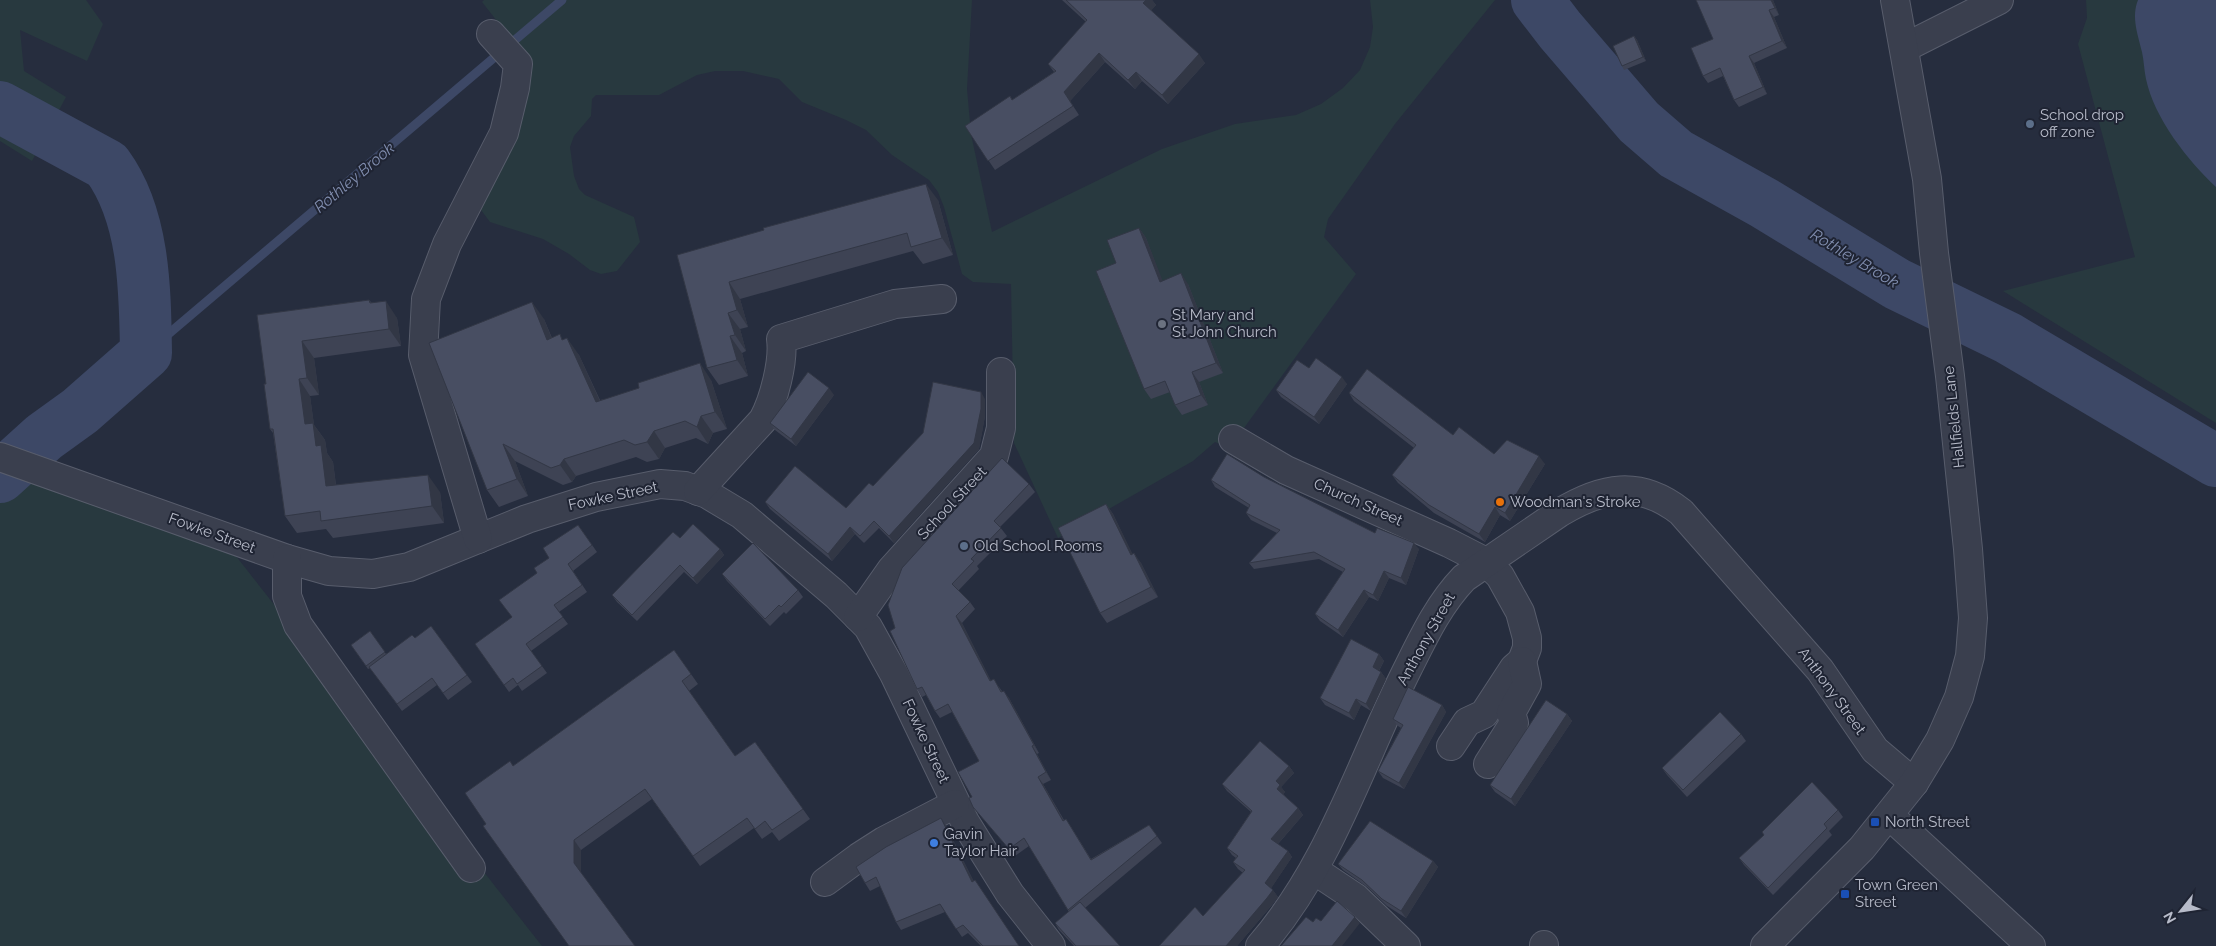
<svg xmlns="http://www.w3.org/2000/svg" width="2216" height="946" font-family="Raleway,sans-serif">
	<rect width="100%" height="100%" fill="#262d3e"/>
	<!-- green -->
	<g fill="#28393f">
		<polygon points="0,0 86,0 103,24 87,61 20,30 24,71 66,97 32,161 0,141"/>
		<polygon points="484,0 972,0 967,89 971,134 992,232 1162,149 1235,124 1296,115 1321,104 1343,88 1360,70 1370,47 1373,27 1370,0 1495,0 1395,124 1328,219 1324,237 1356,274 1244,428 1227,447 1215,442 1193,461 1058,538 1014,443 1011,284 973,282 962,274 944,207 938,192 929,180 892,155 866,130 846,120 802,102 779,79 743,71 715,71 697,75 659,95 596,95 592,99 591,116 574,136 570,147 574,176 579,189 585,195 634,217 640,242 617,271 601,274 590,270 569,254 543,239 490,222 481,210 479,198 519,49 482,2"/>
		<polygon points="2086,0 2216,0 2216,423 2003,291 2135,257 2078,44 2087,18"/>
		<polygon points="25,476 232,551 542,946 0,946 0,496"/>
	</g>
	<!-- water -->
	<path fill="#3d4866" d="M2138,0h78v187c-28,-26 -62,-69 -70,-108 -2,-9 -2,-18 -4,-27 -4,-17 -11,-35 -4,-52z"/>
	<g fill="none" stroke-linecap="round" stroke-linejoin="round">
		<!-- stream -->
		<polyline stroke="#3d4866" stroke-width="9" points="146,353 562,0"/>
		<!-- river -->
		<g stroke="#3d4866" stroke-width="52">
			<polyline points="1537,0 1560,30 1639,122 1676,154 1764,203 1897,284 2008,338 2216,461"/>
			<path d="M0,107l107,58c38,52 38,126 39,188l-66,58 -36,26 -44,40"/>
		</g>
		<defs>
			<g id="minor">
				<polyline points="1904,48 1999,0"/>
				<polyline points="1233,439 1286,470 1449,543 1486,562 1500,576 1520,612 1527,638 1527,648 1522,661 1514,668 1484,714 1467,722 1451,746"/>
				<polyline points="0,457 287,559 329,571 373,574 409,567 527,519 596,497 660,484 685,486 707,494 742,515 836,595 868,627 894,674 965,822 1010,894 1051,946"/>
				<path d="M698,491l65,-71c11,-20 21,-59 18,-81l114,-35 47,-5"/>
				<polyline points="478,539 423,355 426,299 447,244 504,133 515,88 518,64 491,34"/>
				<polyline points="287,559 287,596 298,625 471,868"/>
				<polyline points="858,617 891,570 994,456 1001,428 1001,372"/>
				<polyline points="1488,764 1514,723 1511,713 1527,684 1522,661"/>
				<polyline points="1890,816 2031,946"/>
				<polyline points="1314,870 1356,898 1406,946"/>
				<polyline points="825,882 859,857 884,841 955,804"/>
				<polyline points="1544,945 1544,946"/>
				<path d="M1260,946c71,-82 100,-183 148,-278 16,-32 31,-64 56,-90l95,-65c43,-26 80,-34 122,-1l139,158 55,80 39,33"/>
				<polyline points="1765,946 1862,848 1914,783 1940,740 1959,697 1970,656 1973,618 1968,549 1950,376 1934,253 1927,179 1895,0"/>
			</g>
		</defs>
		<!-- minor casing -->
		<use href="#minor" stroke="#585d6c" stroke-width="30"/>
		<!-- minor -->
		<use href="#minor" stroke="#3a3f4e" stroke-width="28"/>
	</g>
	<!-- wall -->
	<g fill="#3e4354">
		<polygon points="1062,0 1152,0 1156,5 1151,10 1205,63 1168,104 1142,81 1135,89 1105,62 1070,101 1079,115 995,170 965,126 1012,100 1054,72 1048,64 1086,22"/>
		<polygon points="1773,0 1779,15 1774,17 1787,48 1754,63 1767,94 1739,107 1734,100 1723,76 1708,83 1703,76 1713,39"/>
		<polygon points="1634,36 1637,40 1646,61 1624,70 1622,66"/>
		<polygon points="938,200 953,255 923,264 913,251 740,299 748,327 740,329 746,351 742,353 748,376 719,385 707,368 677,255"/>
		<polygon points="1139,228 1146,238 1162,281 1188,284 1223,373 1199,382 1208,405 1182,415 1175,405 1170,392 1151,399 1144,389 1116,263"/>
		<polygon points="369,300 372,303 397,318 401,346 314,358 319,395 310,396 314,425 325,440 327,453 333,462 336,485 440,492 444,523 333,538 326,529 297,533 285,516 273,433 270,429 266,384 257,315"/>
		<polygon points="544,319 552,338 563,340 579,355 600,400 711,380 727,429 713,433 708,444 696,438 665,448 659,459 647,462 636,457 576,476 572,482 563,485 515,461 528,496 499,507 487,490"/>
		<polygon points="1309,368 1347,384 1319,424 1281,397 1276,390"/>
		<polygon points="1349,393 1453,435 1494,454 1545,464 1510,521 1500,515 1485,542 1434,513 1398,483 1392,475 1414,448 1354,401"/>
		<polygon points="834,395 796,446 775,430 770,423"/>
		<polygon points="985,399 985,416 979,449 894,543 879,528 864,543 855,534 832,561 770,509 765,502 846,508"/>
		<polygon points="1264,477 1375,533 1419,549 1406,585 1389,578 1378,601 1369,597 1343,637 1320,621 1315,614 1343,572 1319,559 1254,569 1249,563 1277,533 1251,520 1246,513 1249,508 1215,487 1211,480"/>
		<polygon points="1029,484 1035,492 1000,527 1007,536 977,566 979,569 958,591 970,602 975,609 962,623 991,681 999,687 1002,691 1009,698 1039,753 1037,754 1051,780 1043,784 1064,820 1071,827 1091,859 1149,825 1162,843 1085,908 1120,946 1074,946 1059,930 1055,923 1069,912 1029,846 1015,856 973,807 972,797 979,761 952,712 940,718 935,711 926,695 922,697 917,689 888,605"/>
		<polygon points="1106,504 1113,514 1132,554 1141,563 1158,597 1107,623 1100,613"/>
		<polygon points="578,525 597,552 573,571 587,592 559,612 568,624 531,651 547,673 522,691 518,685 509,692 475,644 512,618 537,573"/>
		<polygon points="680,538 720,549 724,555 697,584 684,572 637,621 617,602 612,595"/>
		<polygon points="722,574 798,590 803,597 786,614 784,612 770,626 727,581"/>
		<polygon points="431,626 472,682 448,700 437,685 402,711 370,668 368,669 351,645 370,631 386,654 415,638"/>
		<polygon points="674,650 698,684 689,691 735,756 755,742 810,819 779,841 772,832 762,839 754,828 700,866 652,799 581,850 581,872 513,766"/>
		<polygon points="1379,654 1384,661 1379,671 1381,672 1386,679 1371,711 1361,705 1354,720 1325,705 1320,698"/>
		<polygon points="1442,705 1446,712 1404,789 1383,778 1378,771 1401,728 1398,726 1393,719"/>
		<polygon points="1567,714 1572,721 1515,806 1495,792 1490,785"/>
		<polygon points="1741,734 1746,741 1687,797 1667,775 1662,768"/>
		<polygon points="1289,766 1294,773 1281,787 1285,792 1283,794 1298,808 1303,815 1278,844 1288,851 1292,857 1271,888 1278,897 1272,905 1237,946 1159,946 1203,916 1243,873 1238,869 1233,862 1236,858 1232,855 1227,848 1251,812 1227,791 1222,784"/>
		<polygon points="1838,810 1843,817 1829,831 1832,835 1773,895 1744,865 1739,858"/>
		<polygon points="941,818 946,826 974,882 1019,946 981,946 968,933 962,937 945,912 901,930 896,922 880,886 870,891 865,883"/>
		<polygon points="1433,861 1438,867 1406,918 1387,906 1367,887 1343,870 1338,864"/>
	</g>
	<!-- shaded-wall -->
	<g fill="#323745">
		<polygon points="1146,0 1152,0 1156,5 1150,12 1143,3"/>
		<polygon points="1771,0 1773,0 1779,15 1775,8"/>
		<polygon points="1769,10 1774,17 1787,48 1782,41"/>
		<polygon points="1634,36 1637,40 1646,61 1643,57"/>
		<polygon points="1099,53 1105,62 1070,101 1079,115 1064,92"/>
		<polygon points="1199,54 1205,63 1168,104 1162,95"/>
		<polygon points="1749,56 1754,63 1767,94 1763,87"/>
		<polygon points="1136,72 1142,81 1135,89 1128,80"/>
		<polygon points="926,184 938,200 953,255 942,238"/>
		<polygon points="1139,228 1146,238 1167,292 1160,282"/>
		<polygon points="1181,273 1188,284 1223,373 1216,363"/>
		<polygon points="729,282 740,299 748,327 737,310"/>
		<polygon points="386,301 397,318 401,346 389,329"/>
		<polygon points="532,302 544,319 559,357 547,340"/>
		<polygon points="728,313 740,329 746,351 735,335"/>
		<polygon points="730,336 742,353 748,376 737,360"/>
		<polygon points="567,338 579,355 608,419 596,402"/>
		<polygon points="302,341 314,358 319,395 307,378"/>
		<polygon points="700,363 711,380 727,429 715,412"/>
		<polygon points="1192,372 1199,382 1208,405 1201,395"/>
		<polygon points="1342,377 1347,384 1319,424 1314,417"/>
		<polygon points="299,379 310,396 314,425 325,440 327,453 333,462 338,503 326,486 316,446 305,424"/>
		<polygon points="829,388 834,395 796,446 791,439"/>
		<polygon points="981,392 985,399 985,416 979,449 894,543 889,536"/>
		<polygon points="701,416 713,433 708,444 697,427"/>
		<polygon points="654,431 665,448 659,459 647,442"/>
		<polygon points="503,444 515,461 528,496 517,479"/>
		<polygon points="1539,456 1545,464 1510,521 1505,513"/>
		<polygon points="564,459 576,476 572,482 560,465"/>
		<polygon points="428,475 440,492 444,523 432,506"/>
		<polygon points="1106,504 1113,514 1138,565 1131,555"/>
		<polygon points="1495,507 1500,515 1485,542 1479,534"/>
		<polygon points="850,527 855,534 832,561 828,554"/>
		<polygon points="1414,543 1419,549 1406,585 1401,578"/>
		<polygon points="720,549 724,555 697,584 693,578"/>
		<polygon points="1134,553 1141,563 1158,597 1151,587"/>
		<polygon points="1384,571 1389,578 1378,601 1373,595"/>
		<polygon points="1364,590 1369,597 1343,637 1338,630"/>
		<polygon points="956,616 962,623 995,689 990,681"/>
		<polygon points="1379,654 1384,661 1377,674 1373,667"/>
		<polygon points="1381,672 1386,679 1371,711 1366,704"/>
		<polygon points="1004,691 1009,698 1039,753 1034,745"/>
		<polygon points="1356,699 1361,705 1354,720 1349,713"/>
		<polygon points="1442,705 1446,712 1404,789 1399,783"/>
		<polygon points="1567,714 1572,721 1515,806 1511,799"/>
		<polygon points="1032,746 1037,754 1051,780 1046,772"/>
		<polygon points="1289,766 1294,773 1281,787 1285,792 1281,796 1277,789 1276,781"/>
		<polygon points="1038,777 1043,784 1068,829 1063,821"/>
		<polygon points="1298,808 1303,815 1276,846 1271,839"/>
		<polygon points="941,818 946,826 978,890 972,882"/>
		<polygon points="574,840 581,850 581,873 574,863"/>
		<polygon points="1288,851 1292,857 1270,890 1265,883"/>
		<polygon points="1433,861 1438,867 1406,918 1401,911"/>
		<polygon points="1273,890 1278,897 1272,905 1237,946 1226,946"/>
		<polygon points="1355,917 1360,923 1342,946 1332,946"/>
	</g>
	<!-- building -->
	<g fill="#484e62" stroke="#323745">
		<polygon points="1066,0 1146,0 1143,3 1199,54 1162,95 1136,72 1128,80 1099,53 1064,92 1073,106 988,161 965,126 1010,96 1012,100 1056,71 1048,64 1087,20"/>
		<polygon points="1696,0 1771,0 1775,8 1769,10 1782,41 1749,56 1763,87 1734,100 1720,68 1703,76 1691,48 1713,39"/>
		<polygon points="1634,36 1643,57 1622,66 1613,46"/>
		<polygon points="926,184 942,238 911,247 907,233 729,282 737,310 728,313 735,335 730,336 737,360 707,368 677,255 764,230 763,228"/>
		<polygon points="1139,228 1160,282 1181,273 1216,363 1192,372 1201,395 1175,405 1165,381 1144,389 1096,271 1116,263 1107,240"/>
		<polygon points="369,300 370,303 386,301 389,329 302,341 307,378 299,379 305,424 313,423 316,446 321,445 326,486 428,475 432,506 321,521 320,511 285,516 273,429 270,429 264,384 266,384 257,315"/>
		<polygon points="532,302 547,340 560,334 562,340 567,338 596,402 639,388 638,383 700,363 715,412 701,416 697,427 685,421 654,431 647,442 635,445 624,440 564,459 560,465 551,468 503,444 517,479 487,490 429,343"/>
		<polygon points="1316,358 1342,377 1314,417 1276,390 1297,360 1309,368"/>
		<polygon points="1367,369 1453,435 1459,427 1494,454 1507,440 1539,456 1505,513 1495,507 1479,534 1429,505 1392,475 1416,445 1349,393"/>
		<polygon points="808,372 829,388 791,439 770,423"/>
		<polygon points="933,382 981,392 981,409 974,443 889,536 874,521 860,536 850,527 828,554 765,502 795,466 846,508 869,483 873,486 923,433"/>
		<polygon points="1227,454 1264,477 1375,533 1377,528 1414,543 1401,578 1384,571 1373,595 1364,590 1338,630 1315,614 1345,569 1314,552 1249,563 1280,530 1246,513 1250,505 1211,480"/>
		<polygon points="1002,458 1029,484 994,521 1001,528 971,559 974,561 952,584 970,602 956,616 990,681 994,679 1001,692 1004,691 1034,745 1032,746 1046,772 1038,777 1063,821 1066,819 1091,860 1149,825 1157,836 1068,910 1024,838 1009,849 973,807 969,798 972,797 958,772 979,761 948,704 935,711 922,687 917,689 890,631 895,628 888,605 902,568"/>
		<polygon points="1106,504 1131,555 1134,553 1151,587 1100,613 1058,528"/>
		<polygon points="693,524 720,549 693,578 680,565 632,615 612,595 673,532 680,538"/>
		<polygon points="578,525 592,545 568,564 582,585 554,605 563,617 526,644 542,666 517,684 513,678 504,685 475,644 512,617 499,600 537,573 534,568 549,558 543,548"/>
		<polygon points="753,543 798,590 781,607 779,605 765,619 722,574"/>
		<polygon points="431,626 467,675 443,693 432,678 397,704 369,667 412,635 415,638"/>
		<polygon points="370,631 385,652 366,666 351,645"/>
		<polygon points="1351,639 1379,654 1373,667 1381,672 1366,704 1356,699 1349,713 1320,698"/>
		<polygon points="674,650 691,674 682,681 735,756 755,742 803,809 772,830 765,821 755,829 747,818 693,856 645,789 574,840 574,863 635,946 569,946 483,826 486,824 465,793 510,761 513,766"/>
		<polygon points="1408,687 1442,705 1399,783 1378,771 1403,725 1393,719"/>
		<polygon points="1546,700 1567,714 1511,799 1490,785"/>
		<polygon points="1720,712 1741,734 1683,790 1662,768"/>
		<polygon points="1260,741 1289,766 1276,781 1280,785 1277,789 1298,808 1271,839 1288,851 1265,883 1273,890 1267,898 1226,946 1159,946 1195,907 1203,916 1245,870 1233,862 1238,856 1227,848 1252,811 1222,784"/>
		<polygon points="1812,782 1838,810 1824,824 1827,828 1768,888 1739,858 1764,835 1762,832"/>
		<polygon points="941,818 972,882 975,880 1019,946 983,946 963,925 956,929 940,904 896,922 876,877 865,883 856,867 886,847"/>
		<polygon points="1370,821 1433,861 1401,911 1382,899 1362,880 1338,864"/>
		<polygon points="1337,901 1355,917 1332,946 1281,946 1306,917 1313,922 1316,918 1321,921"/>
		<polygon points="1080,902 1120,946 1076,946 1055,923"/>
	</g>
	<!-- markers -->
	<g fill="#5c6f8a" stroke="#1f2433" stroke-width="2">
		<circle cx="2030" cy="124" r="5"/>
		<circle cx="964" cy="546" r="5"/>
	</g>
	<circle fill="#6b7280" stroke="#1f2433" stroke-width="2" cx="1162" cy="324" r="5"/>
	<circle fill="#e8710a" stroke="#1f2433" stroke-width="2" cx="1500" cy="502" r="5"/>
	<g fill="#1a4fb4" stroke="#1f2433" stroke-width="2">
		<rect x="1870" y="817" width="10" height="10" rx="2.5"/>
		<rect x="1840" y="889" width="10" height="10" rx="2.5"/>
	</g>
	<circle fill="#3f7fe0" stroke="#1f2433" stroke-width="2" cx="934" cy="843" r="5"/>
	<g text-anchor="middle" stroke-width="4" stroke-linejoin="round" paint-order="stroke">
		<!-- poi labels -->
		<g font-size="15" fill="#b7bbc9" stroke="#1f2433" text-anchor="start">
			<text x="2040" y="120">School drop<tspan x="2040" dy="17">off zone</tspan></text>
			<text x="1172" y="320">St Mary and<tspan x="1172" dy="17">St John Church</tspan></text>
			<text x="1510" y="507">Woodman's Stroke</text>
			<text x="974" y="551">Old School Rooms</text>
			<text x="1885" y="827">North Street</text>
			<text x="944" y="839">Gavin<tspan x="944" dy="17">Taylor Hair</tspan></text>
			<text x="1855" y="890">Town Green<tspan x="1855" dy="17">Street</tspan></text>
		</g>
		<!-- street labels -->
		<g font-size="15" fill="#b7bbc9" stroke="#1f2433">
			<text transform="translate(1954 417) rotate(-96)" y="5">Hallfields Lane</text>
			<text transform="translate(613 496) rotate(-12)" y="5">Fowke Street</text>
			<text transform="translate(1358 502) rotate(24)" y="5">Church Street</text>
			<text transform="translate(952 503) rotate(-47)" y="5">School Street</text>
			<text transform="translate(212 533) rotate(20)" y="5">Fowke Street</text>
			<text transform="translate(1426 639) rotate(-61)" y="5">Anthony Street</text>
			<text transform="translate(1832 691) rotate(54)" y="5">Anthony Street</text>
			<text transform="translate(926 741) rotate(65)" y="5">Fowke Street</text>
		</g>
		<!-- water labels -->
		<g font-size="16" font-style="italic" fill="#808dae" stroke="#1f2433">
			<text transform="translate(354 177) rotate(-40)" y="6">Rothley Brook</text>
			<text transform="translate(1855 258) rotate(31)" y="6">Rothley Brook</text>
		</g>
	</g>
	<!-- north arrow -->
	<g transform="translate(2181 911) rotate(240)" stroke="#1f2433" stroke-width="4" paint-order="stroke">
	<path d="M0-4L9 19L0 12L-9 19Z" fill="#b7bbc9"/>
	<text y="-8" font-size="14" font-weight="bold" text-anchor="middle" fill="#b7bbc9">N</text>
	</g>
</svg>
